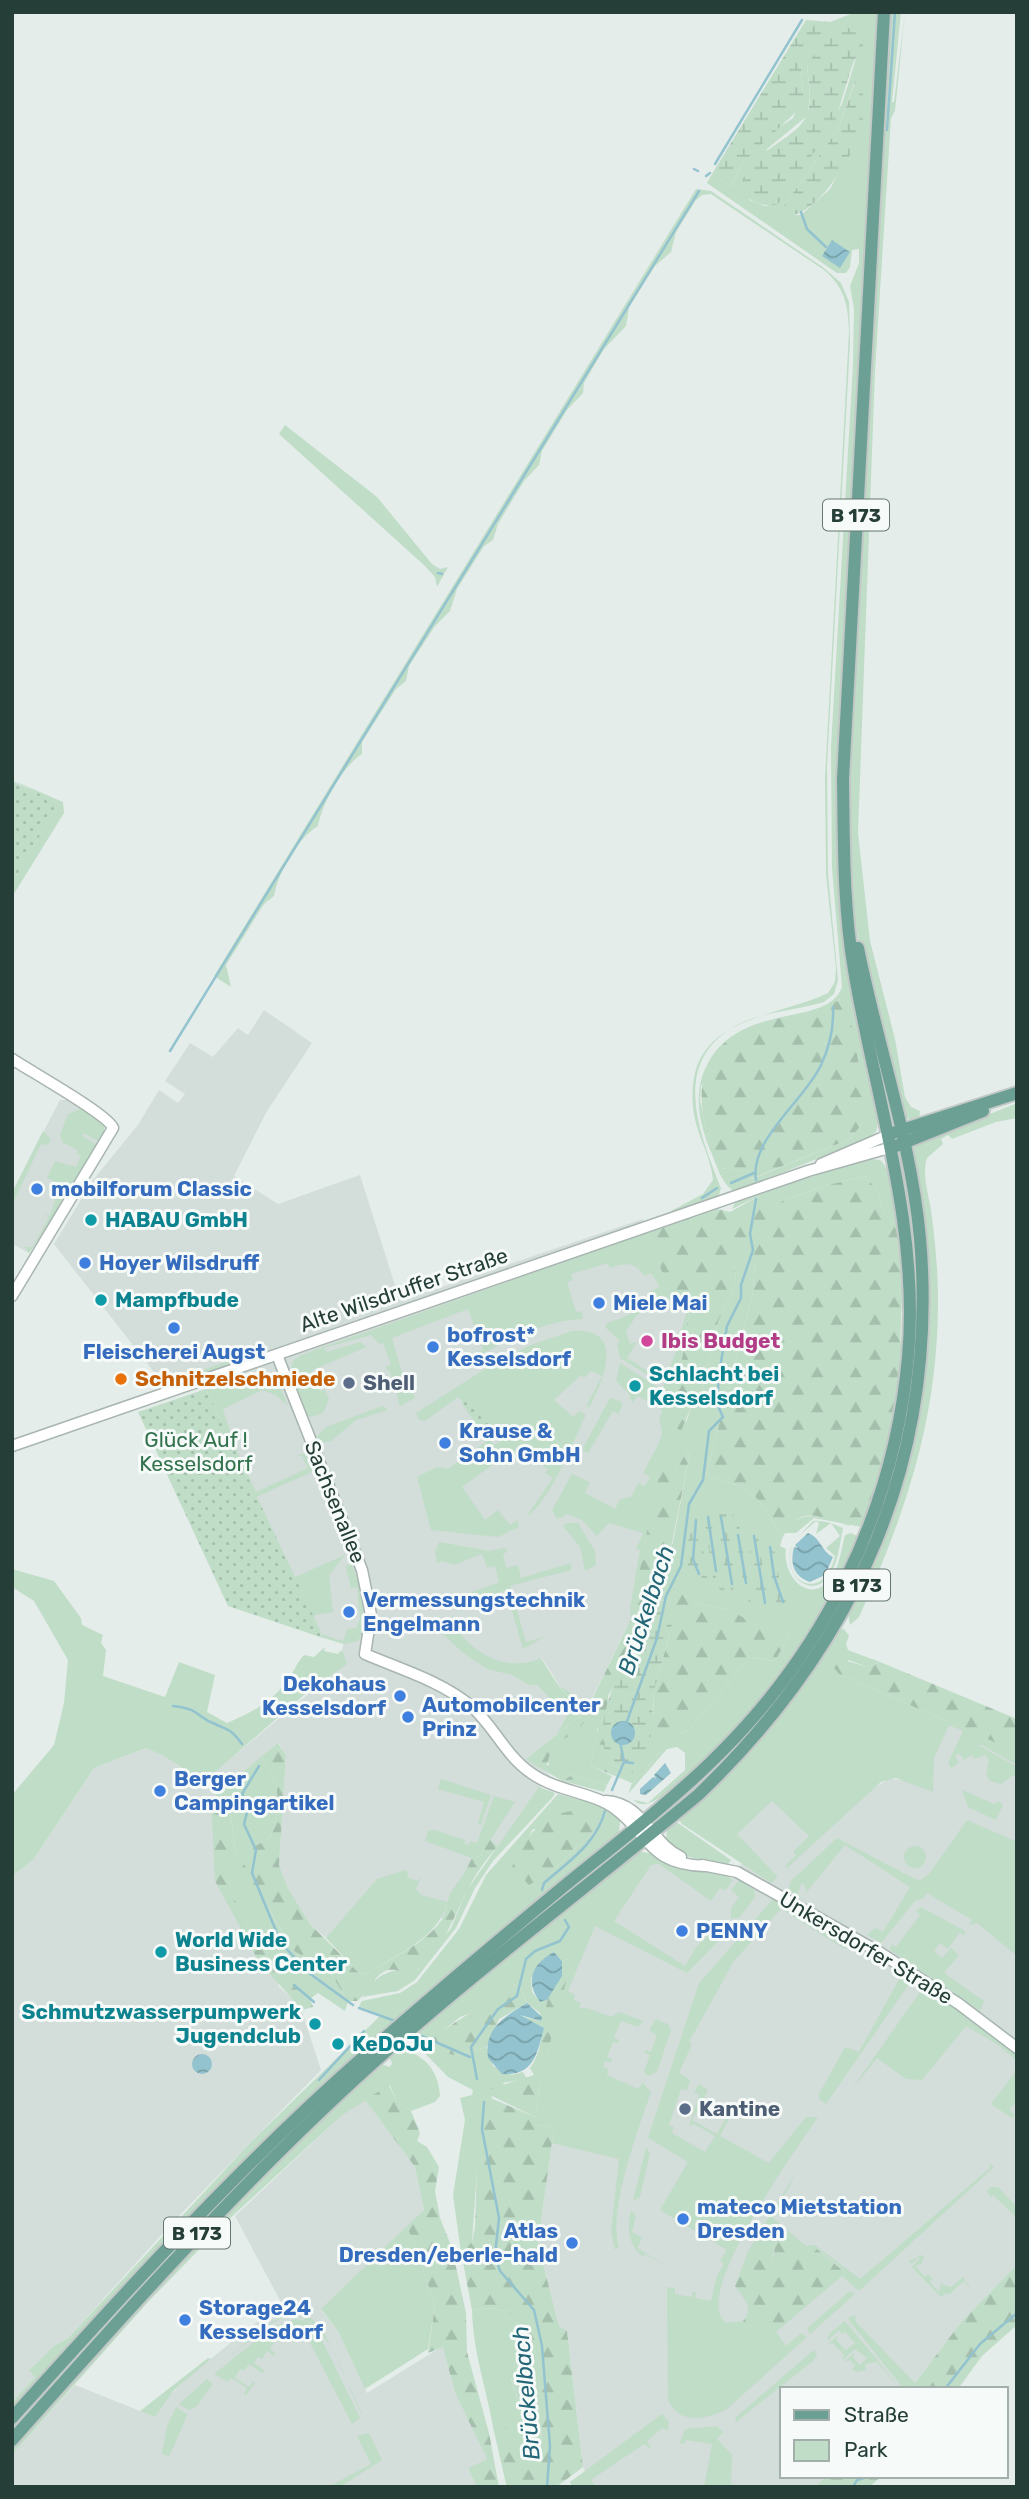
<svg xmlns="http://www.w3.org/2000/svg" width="1029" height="2499" font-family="Rubik,sans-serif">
	<defs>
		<pattern id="forest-firs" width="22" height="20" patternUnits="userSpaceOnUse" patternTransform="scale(1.75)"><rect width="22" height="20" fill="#c0ddc8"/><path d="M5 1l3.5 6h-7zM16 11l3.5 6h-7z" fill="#a5bfad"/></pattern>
		<pattern id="wetland-marsh" width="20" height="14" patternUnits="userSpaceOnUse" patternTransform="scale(1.75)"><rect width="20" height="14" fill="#c0ddc8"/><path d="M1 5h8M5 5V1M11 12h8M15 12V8" fill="none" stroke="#a5bfad"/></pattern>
		<pattern id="garden-dots" width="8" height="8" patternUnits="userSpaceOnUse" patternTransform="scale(1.75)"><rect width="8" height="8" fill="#c0ddc8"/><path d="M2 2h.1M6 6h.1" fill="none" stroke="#a5bfad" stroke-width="1.8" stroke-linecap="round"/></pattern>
		<pattern id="water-waves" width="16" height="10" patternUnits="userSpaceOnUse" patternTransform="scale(1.75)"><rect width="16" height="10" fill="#92c3ce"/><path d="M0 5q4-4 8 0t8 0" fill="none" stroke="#77a0a8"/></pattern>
	</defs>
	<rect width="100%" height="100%" fill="#e5edea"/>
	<!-- built -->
	<g fill="#d3ddd9">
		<polygon points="264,1010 312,1043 267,1111 234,1176 278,1204 360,1175 400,1301 643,1219 663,1270 689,1309 684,1350 631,1619 588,1707 559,1685 542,1658 534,1661 580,1716 527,1758 550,1775 498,1846 490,1841 472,1858 443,1919 387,1878 377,1880 326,1938 310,1924 288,1888 279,1865 286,1755 279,1743 211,1799 279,1987 300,2006 321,2070 174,2221 67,2339 55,2345 30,2369 35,2377 12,2402 12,1876 33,1860 94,1768 146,1748 168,1756 199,1785 342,1666 340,1656 344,1643 321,1634 201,1378 168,1390 54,1244 93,1180 138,1125 159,1090 178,1103 185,1094 165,1081 190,1043 213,1057 238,1028 248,1035"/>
		<polygon points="60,1100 69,1100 95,1114 105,1132 54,1217 29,1253 12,1244 12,1192"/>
		<polygon points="948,1721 1017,1752 1017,2265 962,2321 915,2383 914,2389 782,2389 782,2476 827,2476 815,2487 593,2487 583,2467 567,2331 559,2326 538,2244 554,2127 539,2086 574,1947 635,1858 732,1879 742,1863 712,1839 768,1787 873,1788 889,1779 905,1780"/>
		<polygon points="365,2100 415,2167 424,2210 321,2310 338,2331 367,2393 443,2346 455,2393 487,2459 468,2468 477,2487 12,2485 12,2455 75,2385 155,2417 163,2402 185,2380 251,2326 283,2306 235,2216 341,2116"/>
	</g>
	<!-- green -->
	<g fill="#c0ddc8" fill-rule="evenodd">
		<path d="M856,12h23l-42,781 16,204 25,126 -2,9 -9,7 -131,52c-13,-2 -20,-28 -25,-39 -12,-29 -19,-60 -3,-89 33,-62 120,-35 134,-76l-10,-119 -1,-121 22,-383 1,-55 -4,-23 9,-23v-14l-7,1 -2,17 -4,6h-9l-130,-90 5,-9 19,13 12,-25 24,-26 26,-18 10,-23 -2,-29 12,-22 17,-22zM857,55l-15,49 -64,99 -13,3 -16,-6 18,-51 40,-33 3,-19 -3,-32zM861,77v54l-31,58 -29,26 -19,-1 1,-7 55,-78 16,-45zM840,999l25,121 -15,19 -101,41 -7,-9 -21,-3 -14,-35 -7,-33 1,-14 24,-42 29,-18 66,-15z"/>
		<path d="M889,12h12l-9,90h2l11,-90 -10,99 -4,7 -16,253 -17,462 12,108 25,98 10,58 6,10 9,4 -1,9 -11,-1 -6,-8c-16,-61 -36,-122 -46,-184 -7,-48 -8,-97 -9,-145z"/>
		<path d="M696,189l15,2 113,77 17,15 8,19 1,40 -23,424 1,108 10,106 -4,14 -10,8c-26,8 -57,9 -83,21 -73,36 -42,109 -20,165l-3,10 -43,14 -4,-1 32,-17 10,-14c-2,-25 -18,-47 -20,-73 -8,-91 78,-87 135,-114l7,-11 1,-14 -10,-94 -1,-96 24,-447c-1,-26 -4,-43 -25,-61l-113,-76 -9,1 -6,5 -20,32 -5,20 -16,14 -26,41 -3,19 -22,23 -20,34 -1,10 -16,17 -25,41 -3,14 -15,16 -26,43 -5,16 -9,6 -27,43 -7,22 -15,15 -26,40 -3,15 -10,8 -34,53v12c-20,13 -39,48 -44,72 -22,14 -39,45 -44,70l-10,8 -38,61 5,22 -17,-11z"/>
		<polygon points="285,425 377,497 432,564 440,569 448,567 437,587 435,577 425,566 279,434"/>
		<polygon points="12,780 63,802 64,813 12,897 12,883 58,804"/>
		<path d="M1017,1103v15l-21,4 -44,17 -4,-4 -7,4 2,5 -16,14c-5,16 1,35 4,52 4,30 7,60 7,90 0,118 -31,210 -79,317l-9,8 -2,-12 26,-53 46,-164 -8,-245 5,-7z"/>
		<polygon points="84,1108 105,1125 101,1143 84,1133 82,1136 99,1146 29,1253 25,1247 32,1247 49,1218 45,1213 50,1216 55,1200 49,1197 56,1182 47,1178 55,1161 76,1167 81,1156 77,1154 78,1150 63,1143 60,1135 68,1114"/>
		<polygon points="43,1131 51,1139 48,1145 41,1144 12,1205 13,1191"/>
		<path d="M871,1159l9,1c23,18 26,147 25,179 -2,40 -11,83 -19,123 -4,22 -16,44 -24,65l-48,-9 -18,15h-12c14,-26 44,-17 65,-7l54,-193 -5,-92 -14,-26 -6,-24 -13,-15 -41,10 -49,18 -16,-8 -27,13 5,-10z"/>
		<path d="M648,1232l21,60 20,17 -5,41 2,73 5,-16 10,-11 17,-74 18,-40 -1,-12 9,-26 11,16 -2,32 -47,184c49,12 53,19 76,63l-2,7 6,3c-4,23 19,55 42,33 11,-11 13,-32 17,-47l6,-2 8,4c-40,105 -115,187 -196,262l-3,-2c-8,6 -19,11 -26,3l14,3 37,-33v-17l-8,-6 -10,2 -39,45 4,-11 43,-46 16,-9 59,-71 25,4 15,-26 -38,-11 -19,-13 -37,-8 -11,-8 -19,6 -16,-3 23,-56 17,-89 -4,-1 -11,21 -18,3 -26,143 -1,-11 10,-58 -4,-1 7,-16 -34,-10 -12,13 -15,-16 -15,-6 -10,5 -5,-9 20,-36 18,8 -5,11 30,16 5,-10 11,-2 7,-14 7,3 5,-9 -7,-4 16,-30 3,-11 -3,-14 4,-8 -25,-14 -6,7 -3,-9 -13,-13 4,-18 42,27 15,-42 9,-14 -5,-3 6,-20 -21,-14 -29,18 -11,16 4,13 7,-2 -10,16 22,14 -3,2 -26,-16 -3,-14 3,-3 -15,-14 2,-4c19,-6 35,-11 41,-31l12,-5 -9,-14 -7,3c-9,-15 -19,-13 -34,-8l-2,-5 -37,11 2,6 -6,2 9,30 6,-1 1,8c-39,1 -84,24 -115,44l5,-5 -2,-4 12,-4 -15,-41 -76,29 11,38 6,-1 -5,3 4,14h5l2,6 -15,8 -10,-34 -5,-5 6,-2 -8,-22 -4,1 -8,-9 -47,13 3,4 33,-10 7,5 -55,23 8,21 5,-1 4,9 -6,14 -11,4 -7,-2 -16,-39 4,-15 8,-6z"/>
		<path d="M572,1331c56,-4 30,51 17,77l-2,-3 15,-29 -11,-5 -7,7 -3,-3 -27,25 19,17 7,-6 6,4c-14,28 -36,87 -60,102l27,-39 -8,-5 3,-4 -18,-12 -6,5 -14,-10 -48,35 23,33 13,-10 12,15 7,-5 2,7 -21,10 -67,-7 -14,-53 20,-10 11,2 39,-28 1,-4 6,8 6,-4 -6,-8 2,-7 -38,-29 -33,24 -6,-1 -3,-7 80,-51 35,-17z"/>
		<polygon points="238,1351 251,1356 249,1360 186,1383 177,1379 240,1357"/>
		<polygon points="265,1374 277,1379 288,1406 276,1395 262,1390 223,1409 234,1444 256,1492 308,1468 302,1456 297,1456 306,1453 314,1471 256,1497 205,1386"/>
		<polygon points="610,1398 620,1401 623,1405 618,1414 613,1411 588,1453 582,1450"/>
		<polygon points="382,1406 388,1410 356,1420 331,1441 321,1443 314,1439 326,1427"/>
		<path d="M813,1521c11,-1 21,3 30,7 -3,15 -5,35 -14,48 -18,25 -50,-2 -36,-34 -15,43 32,61 42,14l-9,-8 14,-12 -9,-13 -15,11 3,-11 -3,-2 -17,15z"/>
		<polygon points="566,1523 578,1523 595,1551 596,1565 585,1571 580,1547 563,1526"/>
		<polygon points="439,1542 490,1551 504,1548 508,1550 503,1555 506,1568 518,1565 521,1578 571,1563 571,1570 510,1586 526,1642 544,1637 523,1649 506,1590 466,1603 462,1612 456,1598 499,1582 495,1566 487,1568 482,1554 454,1565 442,1561 437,1563 435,1552"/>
		<polygon points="345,1555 329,1575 333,1612 316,1615 313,1618 293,1578"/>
		<path d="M351,1563c9,21 21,58 7,78l-14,3 -24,-7 1,-3 22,7 4,-12 9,-1 4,-9 -3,-31h-6l-5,-21z"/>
		<path d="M12,1569l42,12 27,37 1,7 21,10 -2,8 5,7 -3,26 62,21 14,-35 36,13 -8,37 20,11c24,-10 47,-22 62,-45 6,-8 8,-16 15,-23l10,2 11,-10 -1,4 14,3 2,-3 3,1 4,12 -42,30 -106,92c-15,-19 -30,-29 -53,-38l-52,20 -61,92 -21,16v-81l42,-50 10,-42 4,-43 -34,-59 -22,-14z"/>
		<path d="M452,1621c17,31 54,53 89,37 13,20 29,54 56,51v26l-6,31 21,10 -5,9 -35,-10 -9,6 -25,-14 11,-2 -2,-7 6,-13 31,-21 -4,-8 -23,18 10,-18c-13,-10 -18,-20 -30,-31h-8l-17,-10 -25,-6 -25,-17 -24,-23z"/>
		<path d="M844,1629l5,7 -3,8 2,6 32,12 -12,5 -20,-7 -9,14 178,78v13l-35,-20h-2l-4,2 4,-1 37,21v10l-4,-2 -12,9 -11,-3 -4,-6 3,-15 -4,-5 -11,4 -2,-4 -8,5 -5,-7 -4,3 4,7 -8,5 -3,-5 15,-32 -14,-6 -15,33 -1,34 -37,-14 -15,4 -94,86 -2,-2 11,-11 -3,-3 16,-16 -37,-35 -35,33 41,43 -7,6 -89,-59 -4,-7c63,-56 116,-115 160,-187z"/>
		<path d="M261,1757c22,23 18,51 10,80l-19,11 5,56 6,-4 31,51 35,20 19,30 -3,10 -27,-18 -8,6c-41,-35 -74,-78 -84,-131l10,-11 -6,-49 -7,-19z"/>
		<polygon points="441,1779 491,1795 481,1825 478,1824 484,1802 438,1789"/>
		<path d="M539,1787l16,6 -2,4 -60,64 -18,27 -19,40 -41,52 -17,11 -36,6c16,-24 27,-29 56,-27l33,-42 16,-38z"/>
		<polygon points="962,1790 994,1804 999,1801 1003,1805 996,1820 968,1807"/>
		<path d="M558,1794l47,13 15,13 -1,13 -244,205 -363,374v-10l23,-25 -6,-7 26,-25 12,-6 182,-195 132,-129 -22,-9 3,-5 38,-8 17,-11 42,-53 27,-54zM533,1829l62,1 -45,43 -22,-35z"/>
		<polygon points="494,1796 515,1802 480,1856 472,1858 425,1841 428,1831 435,1830 465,1840 464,1843 469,1845 470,1841 477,1843"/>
		<polygon points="967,1820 1017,1842 1017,1956 977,1923 969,1925 972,1920 927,1893 924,1898 915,1901 881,1943 867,1935 875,1928 883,1932 910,1887 845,1845 805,1894 807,1890 802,1882 798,1893 801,1898 840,1921 789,1890 790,1882 837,1838 919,1881 929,1874"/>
		<polygon points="675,1821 731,1860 727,1866 686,1856 666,1839 667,1831"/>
		<circle cx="915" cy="1857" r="11"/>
		<path d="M639,1852c15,-1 27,11 41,15 17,5 41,2 53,13l-8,11 -5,-3 -9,13 -52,-37 -8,1 -37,56 71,45 12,-20 17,-17 6,1 1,8 -34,35 -92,-47 -27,65 7,4 -1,5 7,3 -2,5h8l24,9 8,-5 24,9 -5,6 -17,-6 -7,17 5,2 -1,3 -5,-1 -6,15 5,2 -1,4 -6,-2 -2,6 5,2 -1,6 31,14 5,-6 8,9c-12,35 -44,120 -32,155l-4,3 -4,-18 8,-73 -67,-16 2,-16 -17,-2v-7l-45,-22 -14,59 -6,87 -5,4h-7l-7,-51 12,-75 -5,-22 12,-3 1,-5 -25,-13 -37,-38 60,-53zM554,1952l8,9 10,-3 -33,128 -2,25 -17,-19 -18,-9 25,-4 -4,-7 -11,3 -19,-9 -6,-19 -33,8 -21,-16 27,-22 22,-8 36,-26 9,20 13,10v8l-23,-6 27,13 3,-28 -7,2 -8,-10 -1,-14z"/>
		<path d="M405,1870l3,2 -1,5 10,4 4,-4 -5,12 5,6 27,7c-12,39 -52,52 -83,73l-7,-3 -32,-34 51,-59z"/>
		<polygon points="739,1880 754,1890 755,1897 739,1918 731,1918 731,1908 739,1897 731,1890"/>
		<path d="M773,1899c18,5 132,70 136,85l-83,120 -7,-5v-5l26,-47 14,5 43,-78 -53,-31 -4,6 -64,-40 -47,52 -45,81 3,2 -13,29 11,7 -3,10 -6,-1 -12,36 5,2 -2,6 33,19 10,-16 -21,-12 -5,2 10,-31 -5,-3 5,-8 9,6 -16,30 25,14 17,-30 2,1 -16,31 49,27 37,-46h12c-19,29 -129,179 -92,206l17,-2 11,7 22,4 10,14 15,-13 6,4 -80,72c-21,11 -48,16 -59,-9l-1,-113 8,1v6l16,3 2,-5h3l-1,6 16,3 6,-25 7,-12 -4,-3 7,-11 -67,-40 28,-48 -40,-24 51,-155z"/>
		<polygon points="921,1907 965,1931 964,1936 960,1932 948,1949 940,1943 934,1951 942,1958 951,1948 959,1955 944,1973 984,2001 980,2011 890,1950 891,1944 896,1947 920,1915 916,1911"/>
		<polygon points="923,1988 956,2008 1017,2055 1017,2061 998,2045 966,2026 922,2080 906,2079 877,2058 849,2093"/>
		<polygon points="656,2019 668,2024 671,2030 657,2072 649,2076 644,2072 650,2055 644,2053 646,2050 651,2052 657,2035 649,2030"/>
		<path d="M409,2043l4,10c18,9 26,24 27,43l-5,6 -24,9 -15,-11 -6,-15 -49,31 -116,107 -77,79 -136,153v-9l201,-223 166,-160 10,4 3,-3 -3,-9z"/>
		<polygon points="1017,2070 1017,2101 1009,2109 1015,2115 1012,2118 991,2104"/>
		<polygon points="343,2081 12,2433 77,2352 238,2181"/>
		<polygon points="646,2147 650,2153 640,2197 633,2201"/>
		<polygon points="989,2163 994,2167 859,2291 842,2276 843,2270 818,2249 812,2254 778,2226 772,2263 766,2264 748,2251 797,2171 773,2218 806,2246 815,2245 860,2279 990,2168"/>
		<polygon points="990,2187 998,2187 1017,2207 1017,2218 993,2195 991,2197 987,2191"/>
		<path d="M631,2210l5,6 -4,16 10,6 -5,10 35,21 -27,-15 -2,3c-16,-15 -16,-27 -12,-47z"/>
		<polygon points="407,2226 435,2304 428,2349 365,2389 338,2331 321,2309"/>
		<polygon points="921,2255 924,2257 921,2264 915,2266 925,2277 928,2274 933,2279 930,2282 939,2292 941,2284 951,2287 963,2277 974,2294 964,2281 948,2295 946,2293 941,2297 912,2267 920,2258 918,2257 912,2264 909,2261"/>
		<polygon points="850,2291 855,2294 810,2334 807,2328"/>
		<path d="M490,2308l19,4 13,20 -4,34 -7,13 9,28 22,23 -2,22 -6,9h-7l-19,-34h-15c-7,-41 -20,-74 -21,-117z"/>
		<path d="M288,2315l23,3 11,10 41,88c-18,-29 -38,-121 -87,-95 -22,12 -43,34 -63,50l60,-50z"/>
		<polygon points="855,2315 856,2322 915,2383 914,2389 904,2389 851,2323 848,2318"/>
		<polygon points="295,2319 307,2321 318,2332 360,2418 352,2424 310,2343 298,2334 293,2342 287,2337 282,2343 276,2339 270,2349 275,2353 274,2356 267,2351 262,2359 258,2357 254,2363 264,2370 262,2373 249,2364 244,2371 240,2369 235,2378 249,2387 253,2382 255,2383 246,2395 244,2394 247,2388 231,2378 228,2382 214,2374 273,2327"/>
		<polygon points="845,2321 901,2389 877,2362 865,2364 866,2370 858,2372 852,2370 855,2366 850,2360 844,2362 854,2353 853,2357 860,2365 867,2358 855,2349 843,2360 844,2355 833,2343 828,2344 838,2336 836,2340 846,2350 855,2343 845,2332 842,2334 839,2330 827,2341 829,2334"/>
		<polygon points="814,2350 817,2354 814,2360 735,2423 736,2417"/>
		<polygon points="208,2358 211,2359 174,2390 155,2417 140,2411"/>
		<polygon points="207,2379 213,2384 197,2406 189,2410 179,2404"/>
		<path d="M176,2407l11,7c-2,7 -15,37 -18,42l-7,-2 5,-28z"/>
		<polygon points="662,2414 669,2422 668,2431 662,2428 647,2441 652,2450 644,2444 591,2480 596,2487 572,2487 570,2482"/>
		<polygon points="717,2426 723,2432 717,2439 732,2455 731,2483 735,2487 704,2487 712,2444 686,2440 684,2444 680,2443 685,2429"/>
		<polygon points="369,2433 382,2460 340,2487 328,2487 371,2464 357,2436"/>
	</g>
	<!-- forest -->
	<g fill="url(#forest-firs)" fill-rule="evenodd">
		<path d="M846,998l21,108 -2,14 -15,19 -102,41 -6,-9 -21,-3c-26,-54 -35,-115 32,-142 17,-7 36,-9 54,-12 12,-3 31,-15 39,-16z"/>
		<path d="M865,1176l13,15 6,24 11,3c14,109 4,200 -30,304 -23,16 -60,-34 -83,17 -23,-44 -27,-51 -76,-63l47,-184 2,-32 -11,-15 -9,25 1,12 -18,40 -17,74 -10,11 -10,24 -14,-9 17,-72 5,-41 -20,-17 -21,-60 70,-23 12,3 29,-16h10l6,8 49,-18z"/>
		<path d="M686,1452l4,1 -25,125 -15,20 16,3 8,-8 11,2 11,8 37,8 20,13 37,11 -15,26 -25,-4 -59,71 -16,9 -43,46 -41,-17 7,-38 -5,-5 4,-14c-14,1 -31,-11 -38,-24l30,21 42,-87 26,-143 6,-6 12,3zM672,1625l-18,66 -1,21 -22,63 -23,-13v-66l26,-47z"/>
		<polygon points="836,1658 868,1667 880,1662 1017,1719 1017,1752 839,1674 831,1664"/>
		<polygon points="580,1716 584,1723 576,1732 553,1745 546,1767 538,1767 526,1759"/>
		<path d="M278,1743l8,12 -7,110 9,23 22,36 48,48 7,3c26,-17 57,-29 76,-54 7,-9 5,-23 12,-32 7,-9 14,-20 19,-31l8,-2 10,-16 8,6c-12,13 -23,29 -31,45 -15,29 -27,68 -58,84 -32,-17 -33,11 -52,26h-9l-19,-30 -35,-20 -30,-50 -8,4 -13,-17 -6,-16 11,-11 4,-13 19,-11c8,-29 12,-57 -10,-80z"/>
		<polygon points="572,1775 607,1785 604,1792 563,1781"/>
		<path d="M223,1789l7,19 6,49 -10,11c10,54 43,96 84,131l3,8 -11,3 -43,-48 -44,-81 -4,-82z"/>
		<path d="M580,1810l15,6v14l-45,43 -21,12 -17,-18c13,-32 32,-55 68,-57z"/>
		<path d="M572,1958l-33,128 -2,25 -17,-19 -30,-3 44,-14 -4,-7c14,-19 12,-44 17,-66 4,-16 14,-22 15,-41z"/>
		<path d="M518,1983l9,20 -28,16 -12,28 -33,8 -12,-3 -10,-13c28,-22 57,-35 86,-56z"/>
		<polygon points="389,2085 396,2100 411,2111 420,2133 417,2141 427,2147 439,2167 435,2191 440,2218 452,2248 466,2313 467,2352 489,2433 499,2487 477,2487 468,2468 487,2459 455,2393 443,2347 428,2353 435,2304 407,2226 424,2210 415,2167 365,2100"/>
		<polygon points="486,2096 537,2118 537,2125 554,2127 538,2244 559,2326 567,2331 583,2467 556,2487 507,2487 506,2484 493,2427 508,2427 517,2438 527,2461 534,2461 540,2452 542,2430 520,2407 511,2378 518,2366 522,2332 509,2312 490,2308 472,2310 460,2246 467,2246 472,2242 475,2227 479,2100"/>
		<path d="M778,2226l34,28 5,-5 26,22 -1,5 -66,56 -22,-4 -11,-7c12,-13 0,-23 -8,-35l13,-35 18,13 6,-1c4,-9 2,-25 6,-37z"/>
		<polygon points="1017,2265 1017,2325 982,2356 958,2389 914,2389 915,2383 962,2321"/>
		<polygon points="827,2476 882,2476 869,2487 815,2487"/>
	</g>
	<!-- wetland -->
	<g fill="url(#wetland-marsh)">
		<polygon points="806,20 830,22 801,66 803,95 799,109 743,162 731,187 712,174"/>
		<path d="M848,28l15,7v11l-10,17 -19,61 -56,80c-17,3 -27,-1 -38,-14 7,-42 57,-48 67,-76 6,-15 1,-34 0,-49l21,-29z"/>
		<path d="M857,77h4c2,16 4,39 0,54 -8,25 -50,96 -80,83l2,-7 55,-78z"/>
		<path d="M721,1510l5,4 12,87c-16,-15 -17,-65 -20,-88z"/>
		<polygon points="737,1510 751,1604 746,1598 732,1513"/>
		<polygon points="711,1512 715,1555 726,1595 714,1585 704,1514"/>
		<path d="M698,1516l10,67 -18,-9c-5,-20 -4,-41 8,-58z"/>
		<path d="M752,1527h5l11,79 -11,-8c-1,-24 -13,-47 -5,-71z"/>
		<polygon points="769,1543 775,1553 780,1583 791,1601 784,1609 777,1606 766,1551"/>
		<path d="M651,1610l12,1 9,14 -18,66 -4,56 -19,28 -23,-13c-19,-54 22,-104 43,-152z"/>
	</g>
	<!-- garden -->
	<g fill="url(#garden-dots)">
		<polygon points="12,781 59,803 12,883"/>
		<polygon points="206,1389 321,1632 320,1637 228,1606 138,1412"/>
		<polygon points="462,1399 497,1426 494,1433 486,1439 462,1404"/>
	</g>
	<!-- water -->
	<g fill="url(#water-waves)">
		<polygon points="832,240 850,252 840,268 822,256"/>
		<path d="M808,1533c13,5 13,18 25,24l-8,18 -15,7c-17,-6 -20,-19 -16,-35l4,1 -3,-3z"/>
		<circle cx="623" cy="1733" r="12"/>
		<polygon points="665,1763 671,1773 646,1795 640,1794 640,1789 653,1777 656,1778 654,1775"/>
		<path d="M554,1952l8,9v15l-15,24 -7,2c-16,-21 -7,-39 14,-50z"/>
		<path d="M527,2003l15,14 -1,4 -21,-6 24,13c-7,26 -10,48 -42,46l-14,-16c-4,-30 16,-41 39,-55z"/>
		<circle cx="202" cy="2064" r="10"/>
	</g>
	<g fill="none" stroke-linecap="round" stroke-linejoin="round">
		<!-- stream -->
		<g stroke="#92c3ce" stroke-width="2.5">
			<polyline points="807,13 807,12"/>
			<polyline points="887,130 895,12"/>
			<polyline points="715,164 802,20"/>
			<polyline points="694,169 698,171"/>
			<polyline points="706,176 710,173"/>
			<polyline points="801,212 807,229 826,247"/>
			<polyline points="438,573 442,574"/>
			<polyline points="170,1051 699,191"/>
			<path d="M756,1180c-7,-40 49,-80 65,-115 9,-19 13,-38 12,-58"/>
			<polyline points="731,1183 754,1173"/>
			<polyline points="702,1198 717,1188"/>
			<polyline points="708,1517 716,1571"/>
			<polyline points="721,1517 732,1584"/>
			<polyline points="696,1520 693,1559 699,1574"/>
			<polyline points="738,1535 746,1583"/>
			<polyline points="754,1536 765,1603"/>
			<polyline points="770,1547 774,1576 783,1602"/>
			<path d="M173,1706c28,3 23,11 42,18 15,7 16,5 27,20"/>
			<polyline points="626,1724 657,1638 666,1596 681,1566 689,1504 703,1480 709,1431 723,1417 717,1404 719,1374 727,1326 741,1298 741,1285 753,1250 750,1234 756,1199"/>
			<polyline points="624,1762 633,1763"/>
			<polyline points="259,1766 242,1794 249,1805 244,1824 256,1850 252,1873 281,1943 309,1973 353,2005"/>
			<polyline points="612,1790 624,1762 620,1741"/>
			<path d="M542,1890l2,-7c25,-22 52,-39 61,-72"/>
			<polyline points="294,1985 314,2002"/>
			<polyline points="359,2008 398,2022"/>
			<polyline points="415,2033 470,2057"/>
			<polyline points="477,2079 471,2047 498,2009 517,1996 526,1959 535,1951 560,1941 569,1927 565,1920"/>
			<polyline points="319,2080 364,2031"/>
			<polyline points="484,2102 482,2129 499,2218 495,2255 500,2271 534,2310 542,2346 550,2446 547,2487"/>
			<polyline points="945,2389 980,2344 1017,2313"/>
			<polyline points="853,2487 857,2480 871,2476"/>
		</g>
		<defs>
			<g id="minor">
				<path d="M12,1059c18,12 97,56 101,69l-101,168"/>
				<polyline points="821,1164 886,1136"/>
				<path d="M277,1355l85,215 9,45 -6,39c35,15 76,27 106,52 23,20 34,49 60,67 27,19 61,19 83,35 37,27 33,56 91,58"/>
				<polyline points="12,1446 808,1171 889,1148"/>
				<path d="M606,1801c37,2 46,43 75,56"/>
				<polyline points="702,1865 737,1872 879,1952 959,2004 1017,2048"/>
			</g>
			<g id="major">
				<polyline points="893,1133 1017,1093"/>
				<polyline points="896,1146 983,1111"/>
				<path d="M12,2418c106,-118 212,-235 329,-341 72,-65 147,-128 222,-190 49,-40 100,-79 146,-123 114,-109 185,-250 199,-407 12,-131 -33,-260 -54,-387 -11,-64 -10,-127 -11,-191l41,-767"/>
				<path d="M12,2440c105,-118 209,-235 324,-343 114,-108 242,-202 362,-302 158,-151 241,-336 222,-557 -9,-98 -43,-194 -62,-290"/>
			</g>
		</defs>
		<!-- minor casing -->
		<use href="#minor" stroke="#a8b5b1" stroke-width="13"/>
		<!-- major casing -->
		<use href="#major" stroke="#c2c9c7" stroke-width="16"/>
		<!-- minor -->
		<use href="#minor" stroke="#fff" stroke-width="10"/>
		<!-- major -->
		<use href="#major" stroke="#6da094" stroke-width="12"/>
	</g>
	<!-- markers -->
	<g fill="#3f7fe0" stroke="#f6faf8" stroke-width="2.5">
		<circle cx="37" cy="1189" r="7"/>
		<circle cx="85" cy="1263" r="7"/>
		<circle cx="599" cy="1303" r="7"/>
		<circle cx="174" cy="1328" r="7"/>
		<circle cx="433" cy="1347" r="7"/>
		<circle cx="445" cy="1443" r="7"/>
		<circle cx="349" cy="1612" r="7"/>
		<circle cx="400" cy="1696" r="7"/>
		<circle cx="408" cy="1717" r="7"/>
		<circle cx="160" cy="1791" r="7"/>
		<circle cx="682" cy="1931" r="7"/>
		<circle cx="683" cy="2219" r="7"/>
		<circle cx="572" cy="2243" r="7"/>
		<circle cx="185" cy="2320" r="7"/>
	</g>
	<g fill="#0f9aa8" stroke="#f6faf8" stroke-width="2.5">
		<circle cx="91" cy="1220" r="7"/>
		<circle cx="101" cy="1300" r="7"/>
		<circle cx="635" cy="1386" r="7"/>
		<circle cx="161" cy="1952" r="7"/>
		<circle cx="315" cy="2024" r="7"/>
		<circle cx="338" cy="2044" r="7"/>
	</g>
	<circle fill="#d1479c" stroke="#f6faf8" stroke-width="2.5" cx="647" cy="1341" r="7"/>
	<circle fill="#e8710a" stroke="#f6faf8" stroke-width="2.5" cx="121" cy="1379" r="7"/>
	<g fill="#5c6f8a" stroke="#f6faf8" stroke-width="2.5">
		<circle cx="349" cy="1383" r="7"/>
		<circle cx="685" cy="2109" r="7"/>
	</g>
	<g text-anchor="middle" stroke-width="6" stroke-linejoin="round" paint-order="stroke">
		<!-- shield labels -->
		<g fill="#f6faf8" stroke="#647672" stroke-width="2">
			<rect x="823" y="499.5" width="66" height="31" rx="5"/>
			<rect x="824" y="1569.5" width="66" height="31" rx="5"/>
			<rect x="164" y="2217.5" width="66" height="31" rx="5"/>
		</g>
		<g font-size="19" font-weight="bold" fill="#253e38">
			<text x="856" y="522">B 173</text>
			<text x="857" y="1592">B 173</text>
			<text x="197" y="2240">B 173</text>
		</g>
		<!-- shop labels -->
		<g font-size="21" font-weight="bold" fill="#366cbe" stroke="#f6faf8" text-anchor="start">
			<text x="51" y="1196">mobilforum Classic</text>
			<text x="99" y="1270">Hoyer Wilsdruff</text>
			<text x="613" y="1310">Miele Mai</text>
			<text x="447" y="1342">bofrost*<tspan x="447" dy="24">Kesselsdorf</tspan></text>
			<text x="174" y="1359" text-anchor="middle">Fleischerei Augst</text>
			<text x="459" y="1438">Krause &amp;<tspan x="459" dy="24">Sohn GmbH</tspan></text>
			<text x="363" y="1607">Vermessungstechnik<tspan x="363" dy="24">Engelmann</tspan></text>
			<text x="386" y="1691" text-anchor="end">Dekohaus<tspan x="386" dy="24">Kesselsdorf</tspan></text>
			<text x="422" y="1712">Automobilcenter<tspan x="422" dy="24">Prinz</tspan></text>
			<text x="174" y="1786">Berger<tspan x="174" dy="24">Campingartikel</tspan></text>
			<text x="696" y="1938">PENNY</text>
			<text x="697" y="2214">mateco Mietstation<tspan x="697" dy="24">Dresden</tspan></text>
			<text x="558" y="2238" text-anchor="end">Atlas<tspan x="558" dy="24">Dresden/eberle-hald</tspan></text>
			<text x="199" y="2315">Storage24<tspan x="199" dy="24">Kesselsdorf</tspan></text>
		</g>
		<!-- culture labels -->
		<g font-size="21" font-weight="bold" fill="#0d838f" stroke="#f6faf8" text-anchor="start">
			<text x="105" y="1227">HABAU GmbH</text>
			<text x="115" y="1307">Mampfbude</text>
			<text x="649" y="1381">Schlacht bei<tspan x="649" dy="24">Kesselsdorf</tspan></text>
			<text x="175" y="1947">World Wide<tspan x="175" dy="24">Business Center</tspan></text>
			<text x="301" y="2019" text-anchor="end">Schmutzwasserpumpwerk<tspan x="301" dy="24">Jugendclub</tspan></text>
			<text x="352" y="2051">KeDoJu</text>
		</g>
		<!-- street labels -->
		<g font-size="21" fill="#253e38" stroke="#f6faf8">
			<text transform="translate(404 1290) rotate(-19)" y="7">Alte Wilsdruffer Straße</text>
			<text transform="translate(335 1502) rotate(68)" y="7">Sachsenallee</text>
			<text transform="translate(866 1948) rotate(31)" y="7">Unkersdorfer Straße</text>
		</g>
		<!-- hotel labels -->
		<g font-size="21" font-weight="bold" fill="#b23c85" stroke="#f6faf8" text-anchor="start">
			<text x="661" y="1348">Ibis Budget</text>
		</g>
		<!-- food labels -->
		<g font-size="21" font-weight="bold" fill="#c56008" stroke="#f6faf8" text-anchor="start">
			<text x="135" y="1386">Schnitzelschmiede</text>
		</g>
		<!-- service labels -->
		<g font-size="21" font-weight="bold" fill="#4e5e75" stroke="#f6faf8" text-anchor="start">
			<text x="363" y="1390">Shell</text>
			<text x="699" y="2116">Kantine</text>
		</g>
		<!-- park labels -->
		<g font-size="21" fill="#32734d" stroke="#f6faf8">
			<text x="196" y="1447">Glück Auf !<tspan x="196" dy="24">Kesselsdorf</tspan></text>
		</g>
		<!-- water labels -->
		<g font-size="23" font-style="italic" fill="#236677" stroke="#f6faf8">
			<text transform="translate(646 1610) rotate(-72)" y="8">Brückelbach</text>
			<text transform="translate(526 2393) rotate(-95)" y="8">Brückelbach</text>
		</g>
	</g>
	<!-- border -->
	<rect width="1029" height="2499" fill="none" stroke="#253e38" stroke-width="28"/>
	<!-- legend -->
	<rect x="780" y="2387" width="228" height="91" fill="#f6faf8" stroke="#a2afab" stroke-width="2"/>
	<rect x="794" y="2410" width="35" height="10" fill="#6da094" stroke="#a2afab" stroke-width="2"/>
	<text x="844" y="2422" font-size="21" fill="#253e38">Straße</text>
	<rect x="794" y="2440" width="35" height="21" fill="#c0ddc8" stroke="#a2afab" stroke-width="2"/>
	<text x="844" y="2457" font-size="21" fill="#253e38">Park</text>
</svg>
